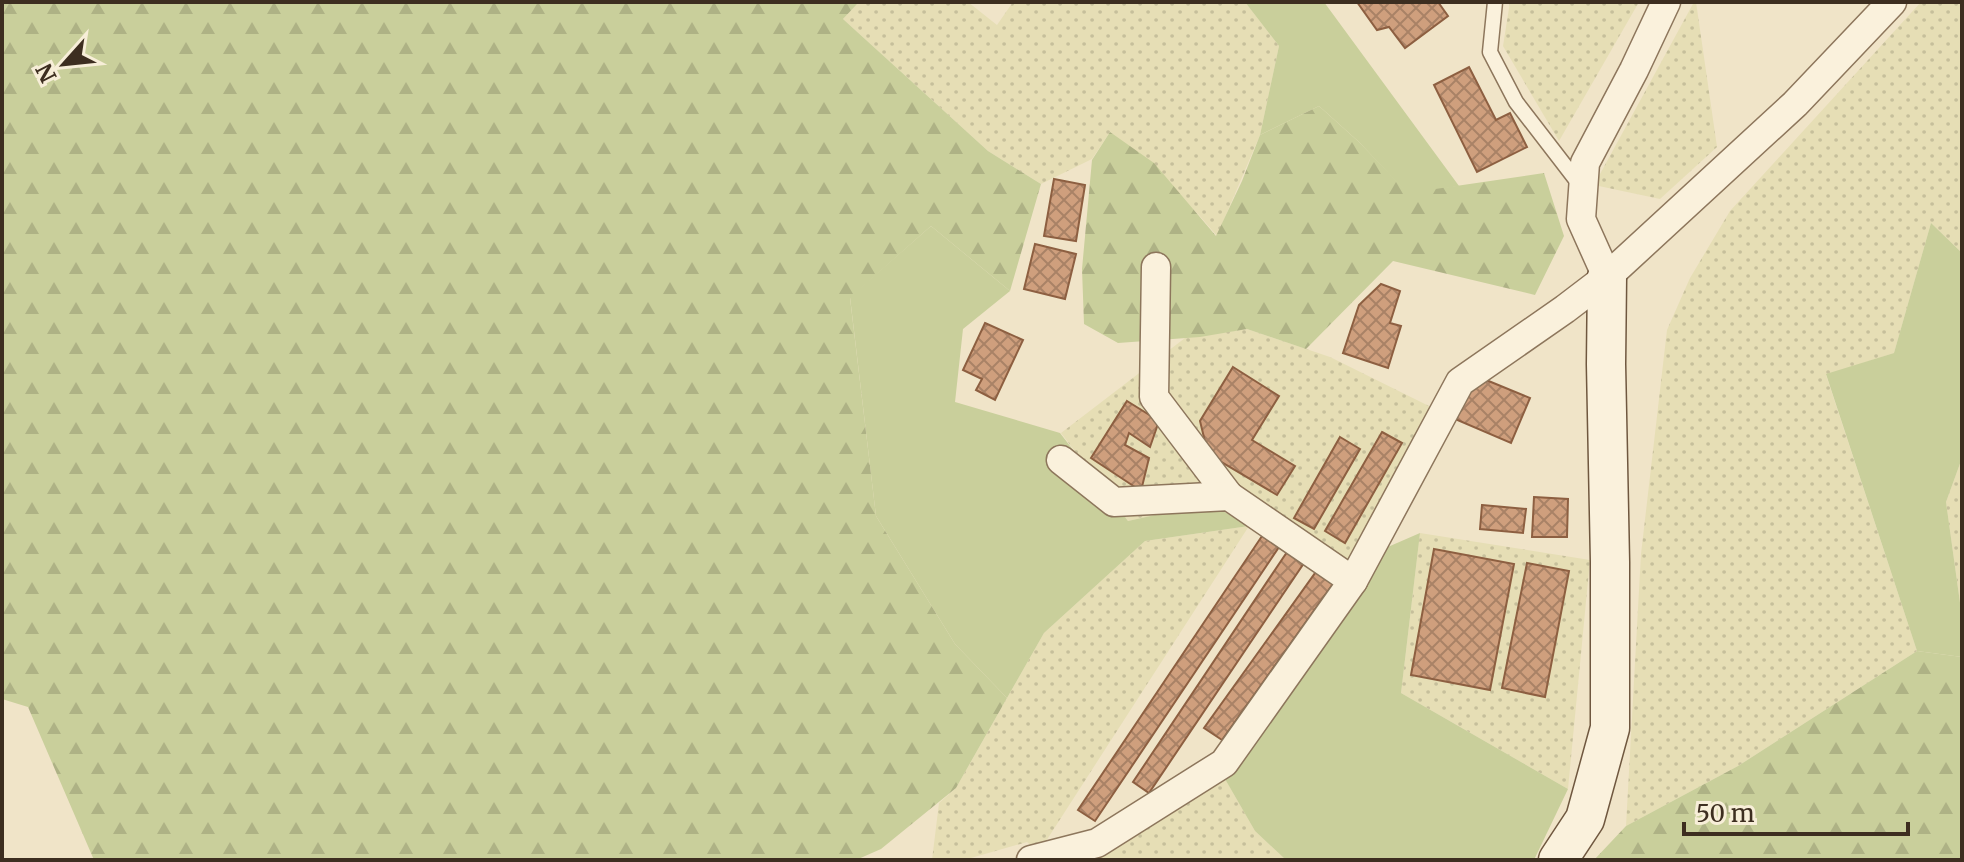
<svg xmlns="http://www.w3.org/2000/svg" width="1964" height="862" font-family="Merriweather,serif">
	<defs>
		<pattern id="farmland-dots" width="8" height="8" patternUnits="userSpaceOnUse" patternTransform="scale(2)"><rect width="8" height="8" fill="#e6deb5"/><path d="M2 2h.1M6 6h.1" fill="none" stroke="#c6bf9b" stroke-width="1.8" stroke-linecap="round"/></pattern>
		<pattern id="forest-firs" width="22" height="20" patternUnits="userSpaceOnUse" patternTransform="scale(2)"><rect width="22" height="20" fill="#c9cf9b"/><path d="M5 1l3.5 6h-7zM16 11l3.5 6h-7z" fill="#aeb285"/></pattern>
		<pattern id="building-cross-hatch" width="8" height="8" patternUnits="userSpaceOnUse" patternTransform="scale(2)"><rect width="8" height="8" fill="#cf9f7d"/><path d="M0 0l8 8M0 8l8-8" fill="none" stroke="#a98266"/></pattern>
	</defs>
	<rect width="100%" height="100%" fill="#f0e4c8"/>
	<!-- farmland -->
	<g fill="url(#farmland-dots)">
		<polygon points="859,2 968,2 997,25 1013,2 1245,2 1279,46 1260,135 1217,236 1198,214 1110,132 1092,159 1041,184 988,151 843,19"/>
		<polygon points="1510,2 1639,2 1559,141 1503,46"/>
		<polygon points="1694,2 1696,2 1717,147 1660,199 1594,185"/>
		<polygon points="1921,2 1962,2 1962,253 1931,223 1894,353 1826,375 1917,651 1738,766 1626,826 1641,554 1667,330 1690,278 1730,211"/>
		<polygon points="1247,329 1330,357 1433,408 1349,564 1248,495 1128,521 1061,433 1185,338"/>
		<polygon points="1962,458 1962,617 1946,502"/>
		<polygon points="1249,526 1039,852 1027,842 964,860 932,860 939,803 956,788 1044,633 1145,541"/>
		<polygon points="1420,533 1590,560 1568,789 1401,693"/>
		<polygon points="1225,779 1255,831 1286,860 1097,860"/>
	</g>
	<!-- green -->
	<g fill="#c9cf9b">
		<polygon points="1245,2 1324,2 1459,186 1408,194 1359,142 1319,106 1260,135 1279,46"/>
		<polygon points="1931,223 1962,253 1962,458 1946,502 1962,617 1962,657 1917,651 1826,374 1894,353"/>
		<polygon points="931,226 1010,291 963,329 955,402 1060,433 1128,521 1209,503 1249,526 1145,541 1044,633 1007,698 955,644 876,516 850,297"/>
		<polygon points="1420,533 1401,693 1568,789 1534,860 1286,860 1255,831 1225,779 1374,553"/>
	</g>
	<!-- forest -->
	<g fill="url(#forest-firs)">
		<polygon points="2,2 859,2 843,19 988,151 1041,184 1010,291 931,226 850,298 876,516 955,644 1007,698 956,788 881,849 856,860 94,860 28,707 2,699"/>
		<polygon points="1319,106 1359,142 1408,193 1544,173 1564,236 1535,295 1393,261 1306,349 1247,329 1200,337 1118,343 1084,324 1082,269 1092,160 1110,132 1154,163 1216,236 1242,181 1260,135"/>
		<polygon points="1917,651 1962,657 1962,860 1594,860 1626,826 1738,766"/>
	</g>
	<!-- building -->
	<g fill="url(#building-cross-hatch)" stroke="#8d5f41" stroke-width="2">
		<polygon points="1357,2 1438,2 1448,16 1405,48 1389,27 1377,30"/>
		<polygon points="1469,67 1496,120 1510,113 1527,147 1477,172 1434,85"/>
		<polygon points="1054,179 1085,185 1076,241 1044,236"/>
		<polygon points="1035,244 1076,254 1065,299 1024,289"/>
		<polygon points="1381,284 1400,291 1390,323 1401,326 1388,368 1343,353 1359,305"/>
		<polygon points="985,323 1023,340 995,400 976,390 982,379 963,370"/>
		<polygon points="1233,367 1279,396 1252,440 1295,466 1277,495 1208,454 1200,421"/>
		<polygon points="1474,375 1530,398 1511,443 1455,419"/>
		<polygon points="1127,401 1159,421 1150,447 1129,433 1125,445 1149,458 1141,491 1091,458"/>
		<polygon points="1382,432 1402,443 1345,543 1325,531"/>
		<polygon points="1340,437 1360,449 1314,529 1294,518"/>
		<polygon points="1534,497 1568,499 1567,537 1532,537"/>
		<polygon points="1482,505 1526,509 1523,533 1480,529"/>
		<polygon points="1262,536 1279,547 1095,821 1078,810"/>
		<polygon points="1434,549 1514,564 1490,690 1411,675"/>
		<polygon points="1287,552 1304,563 1149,793 1133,782"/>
		<polygon points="1527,563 1569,571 1545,697 1502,688"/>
		<polygon points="1318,569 1335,581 1222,740 1204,728"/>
	</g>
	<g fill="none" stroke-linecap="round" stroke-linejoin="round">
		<defs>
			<polyline id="lane" points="1495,2 1490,52 1516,102 1580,185"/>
			<g id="street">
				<polyline points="1156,267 1154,397 1229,496"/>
				<polyline points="1607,277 1581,219 1585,163 1634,70 1666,2"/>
				<polyline points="1061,460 1114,502 1229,496 1353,581"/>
				<polyline points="1031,860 1097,843 1224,763 1353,581 1460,382 1565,309 1607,277 1795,104 1892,2"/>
			</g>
			<polyline id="secondary" points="1558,860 1585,819 1610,728 1610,562 1606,364 1607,277"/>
		</defs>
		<!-- lane casing -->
		<use href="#lane" stroke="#8d765c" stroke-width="17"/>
		<!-- street casing -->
		<use href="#street" stroke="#8d765c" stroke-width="31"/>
		<!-- secondary casing -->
		<use href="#secondary" stroke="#6f573f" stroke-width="41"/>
		<!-- lane -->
		<use href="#lane" stroke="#faf1dc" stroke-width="14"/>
		<!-- street -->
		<use href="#street" stroke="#faf1dc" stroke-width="28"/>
		<!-- secondary -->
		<use href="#secondary" stroke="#faf1dc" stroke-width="38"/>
	</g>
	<!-- border -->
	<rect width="1964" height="862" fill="none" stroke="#3d2e20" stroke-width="8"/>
	<!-- north arrow -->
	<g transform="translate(64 64) rotate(243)" stroke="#f7eed8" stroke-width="6" paint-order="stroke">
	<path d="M0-6L14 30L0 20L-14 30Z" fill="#3d2e20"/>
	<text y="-12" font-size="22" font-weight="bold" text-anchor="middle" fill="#3d2e20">N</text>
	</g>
	<!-- scale -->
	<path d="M1684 822v12h224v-12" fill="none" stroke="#3d2e20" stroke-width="4"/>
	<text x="1696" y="822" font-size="24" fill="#3d2e20" stroke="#f7eed8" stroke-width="6" paint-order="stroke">50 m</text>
</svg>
